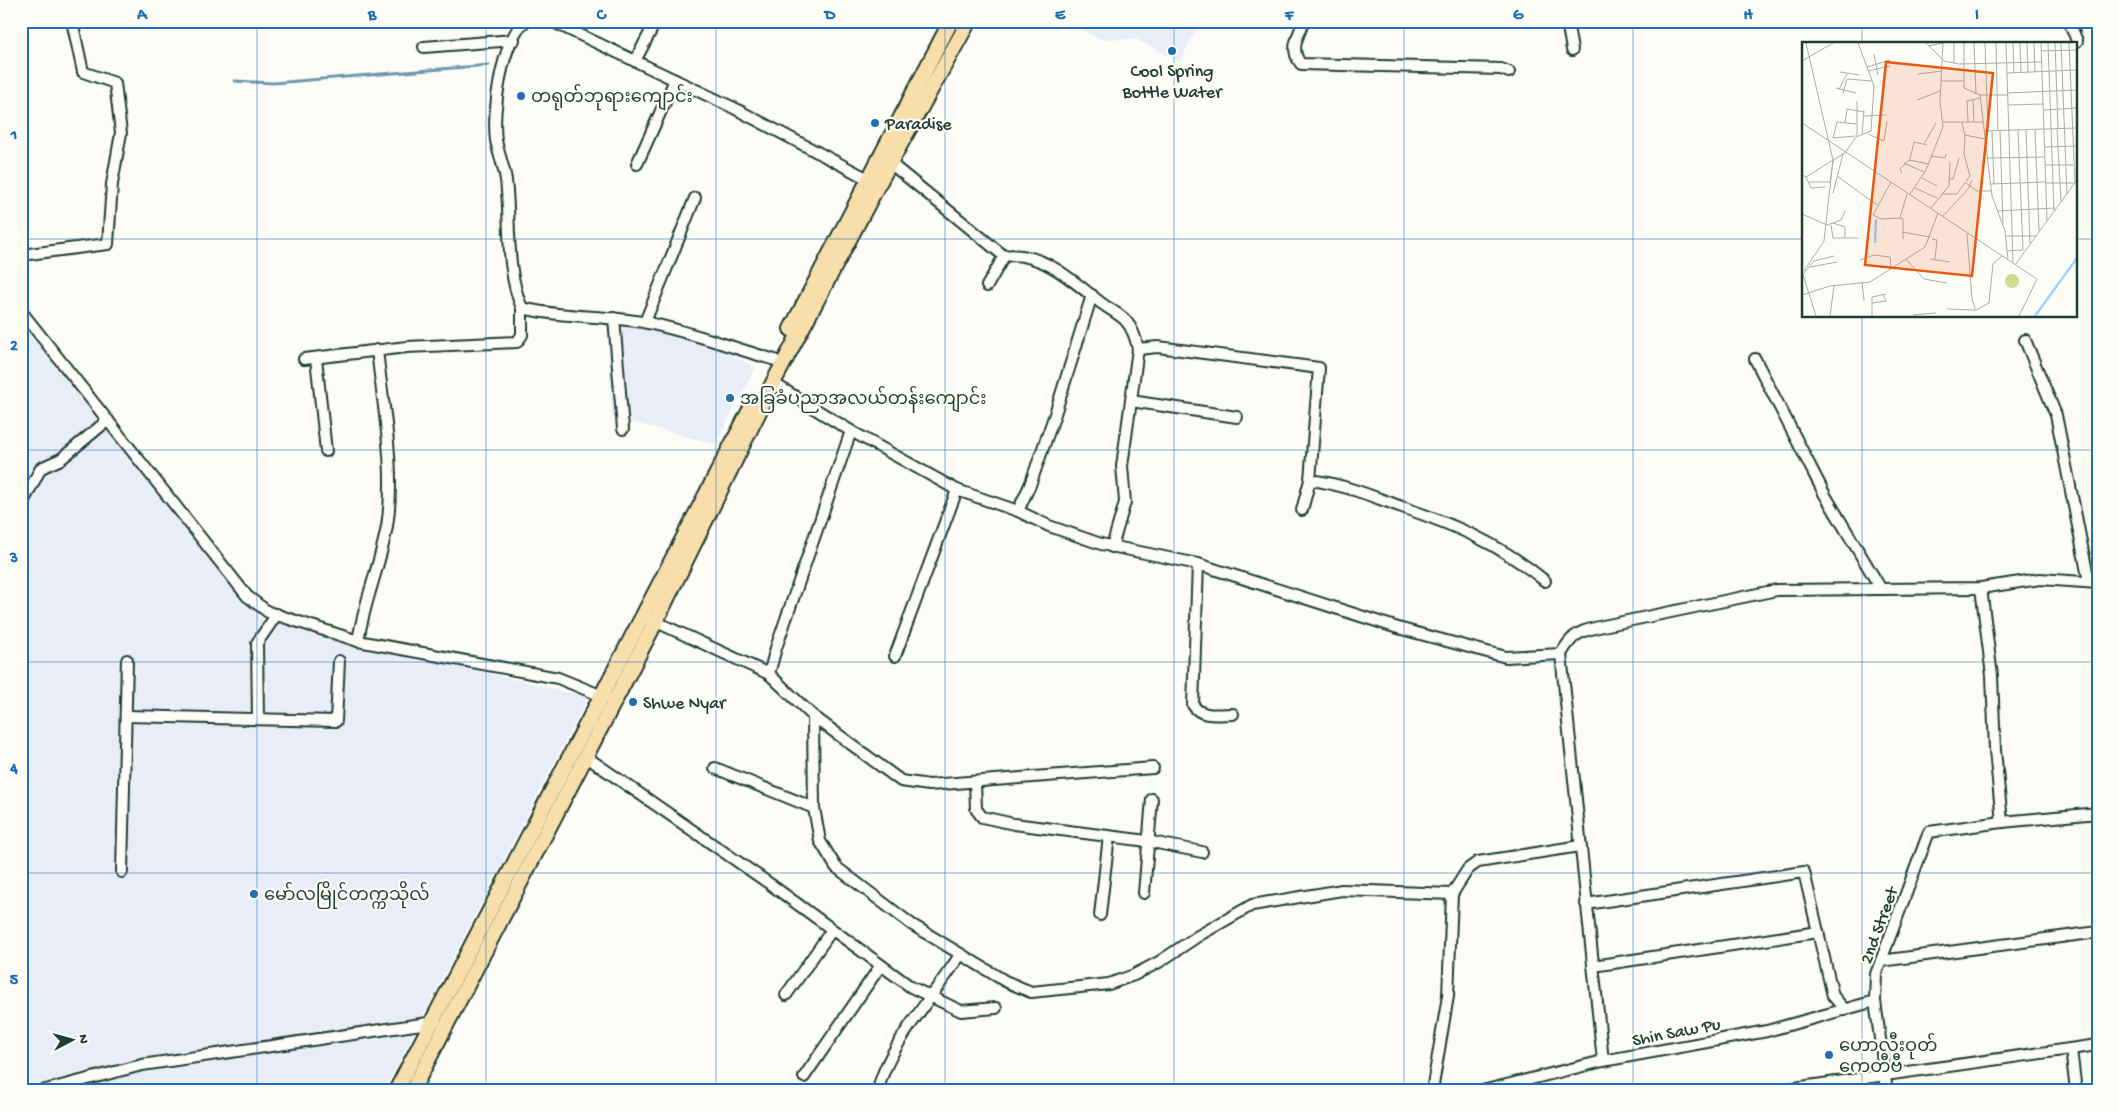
<svg xmlns="http://www.w3.org/2000/svg" width="2119" height="1112" font-family="'Gochi Hand','Noto Sans Myanmar',sans-serif">
	<rect width="100%" height="100%" fill="#fdfcf7"/>
	<filter id="ink" filterUnits="userSpaceOnUse"><feTurbulence type="fractalNoise" baseFrequency=".02" numOctaves="2"/><feDisplacementMap in="SourceGraphic" scale="10" xChannelSelector="R" yChannelSelector="G"/><feConvolveMatrix kernelMatrix="1 2 1 2 8 2 1 2 1" color-interpolation-filters="sRGB"/></filter>
	<g filter="url(#ink)">
		<!-- built -->
		<g fill="#e9edf8">
			<polygon points="1065,21 1200,21 1180,62 1136,39 1099,39"/>
			<polygon points="21,321 260,618 588,697 384,1091 21,1091"/>
			<polygon points="607,324 646,329 704,342 756,367 715,444 612,417"/>
		</g>
		<g fill="none" stroke-linecap="round" stroke-linejoin="round">
			<!-- stream -->
			<polyline stroke="#6b98ad" stroke-width="3" points="235,81 274,83 489,65"/>
			<defs>
				<g id="minor">
					<path d="M526,21c-24,16 -34,91 -30,119 2,13 8,26 10,40 5,42 -1,89 16,128 40,10 81,7 121,14 43,8 90,26 132,38"/>
					<polyline points="551,21 734,108 868,179 875,180"/>
					<path d="M1304,21c-6,15 -15,29 -3,43l200,5 8,3"/>
					<polyline points="1567,21 1572,50"/>
					<polyline points="2069,21 2077,41"/>
					<polyline points="424,47 514,40"/>
					<polyline points="635,61 656,21"/>
					<polyline points="890,163 1004,256"/>
					<polyline points="637,164 675,80"/>
					<polyline points="21,255 108,244 112,184 121,133 115,83 83,72 72,21"/>
					<path d="M987,286l17,-30c37,-6 70,26 97,47 8,6 19,11 25,18 7,8 10,18 12,28l-16,117 3,36 -13,45"/>
					<polyline points="21,311 247,596 268,612 358,641 558,678 607,698"/>
					<polyline points="614,318 623,429"/>
					<polyline points="645,322 695,198"/>
					<polyline points="2025,340 2056,415 2089,582"/>
					<polyline points="1138,349 1158,347 1319,368 1310,480 1302,510"/>
					<polyline points="316,358 326,451"/>
					<polyline points="304,359 407,347 517,342 522,335 522,308"/>
					<polyline points="1755,359 1825,495 1881,589"/>
					<polyline points="773,383 851,431 957,490 1018,511 1049,526 1101,544 1198,564 1398,628 1506,657 1561,654"/>
					<polyline points="1131,401 1237,417"/>
					<path d="M1310,480c33,4 61,16 92,27 55,19 98,37 143,74"/>
					<polyline points="21,506 41,468 61,459 108,420"/>
					<polyline points="1018,511 1030,485 1054,417 1092,295"/>
					<path d="M1198,564l-5,141c8,13 26,9 40,9"/>
					<polyline points="1981,588 1992,676 1995,750 2002,822"/>
					<polyline points="650,619 769,674 813,716 901,781 929,785 1153,768"/>
					<path d="M358,641c6,-39 22,-75 29,-115 9,-55 -4,-120 -10,-176"/>
					<polyline points="895,656 957,490"/>
					<polyline points="769,674 776,648 851,431"/>
					<polyline points="127,716 336,721 339,661"/>
					<polyline points="813,716 814,808 820,841 836,867 911,924 1005,981 1031,992 1109,984 1134,975 1159,962 1198,936 1252,905 1342,890 1452,894"/>
					<polyline points="258,719 257,643 277,614"/>
					<polyline points="585,756 770,884 911,987 961,1011 996,1008"/>
					<polyline points="715,768 814,808"/>
					<polyline points="975,782 976,809 982,817 1014,824 1147,841 1202,852"/>
					<polyline points="122,872 127,660"/>
					<polyline points="1144,893 1152,799"/>
					<polyline points="1586,904 1804,872 1833,996 1845,1010"/>
					<polyline points="1100,915 1109,836"/>
					<polyline points="1881,961 2098,932"/>
					<polyline points="1593,966 1818,932"/>
					<polyline points="786,995 832,930"/>
					<polyline points="2071,1049 2076,1091"/>
					<path d="M1603,1061l-42,-407c12,-21 19,-23 42,-28l174,-36 204,-2 59,-9 58,4"/>
					<polyline points="804,1077 881,965"/>
					<polyline points="42,1091 142,1065 435,1022"/>
					<path d="M878,1091c8,-43 58,-98 82,-136"/>
					<polyline points="1432,1091 1448,996 1452,894 1468,869 1478,862 1580,846"/>
					<polyline points="1482,1091 1603,1061 1767,1031 1875,1001"/>
					<polyline points="1772,1091 2098,1045"/>
					<polyline points="1887,1091 1875,1001 1876,974 1929,832 2002,822 2098,813"/>
				</g>
				<g id="major">
					<polyline points="791,329 951,21"/>
					<polyline points="396,1091 752,406"/>
					<polyline points="412,1091 655,623 773,383 880,181 969,21"/>
				</g>
			</defs>
			<!-- minor casing -->
			<use href="#minor" stroke="#1f3d34" stroke-width="14"/>
			<!-- major casing -->
			<use href="#major" stroke="#1f3d34" stroke-width="18"/>
			<!-- minor -->
			<use href="#minor" stroke="#fdfcf7" stroke-width="10"/>
			<!-- major -->
			<use href="#major" stroke="#f8deab" stroke-width="14"/>
		</g>
	</g>
	<!-- grid -->
	<path fill="none" stroke="#1f6fb2" stroke-width="1" stroke-opacity="0.55" d="M257,21v1070M486,21v1070M716,21v1070M945,21v1070M1174,21v1070M1404,21v1070M1633,21v1070M1862,21v23M21,239h1782M2075,239h23M1862,316v775M21,450h2077M21,662h2077M21,873h2077"/>
	<!-- markers -->
	<g fill="#1f6fb2" stroke="#fdfcf7" stroke-width="2">
		<circle cx="1172" cy="51" r="5"/>
		<circle cx="521" cy="96" r="5"/>
		<circle cx="875" cy="123" r="5"/>
		<circle cx="730" cy="398" r="5"/>
		<circle cx="633" cy="702" r="5"/>
		<circle cx="254" cy="894" r="5"/>
		<circle cx="1829" cy="1055" r="5"/>
	</g>
	<g text-anchor="middle" stroke-width="4.5" stroke-linejoin="round" paint-order="stroke">
		<!-- poi labels -->
		<g font-size="18" fill="#1f3d34" stroke="#fdfcf7" text-anchor="start">
			<text x="1172" y="76" text-anchor="middle">Cool Spring<tspan x="1172" dy="21">Bottle Water</tspan></text>
			<text x="531" y="102">တရုတ်ဘုရားကျောင်း</text>
			<text x="885" y="129">Paradise</text>
			<text x="740" y="404">အခြခံပညာအလယ်တန်းကျောင်း</text>
			<text x="643" y="708">Shwe Nyar</text>
			<text x="264" y="900">မော်လမြိုင်တက္ကသိုလ်</text>
			<text x="1839" y="1051">ဟောလီးဝုတ်<tspan x="1839" dy="21">ကေတီဗီ</tspan></text>
		</g>
		<!-- street labels -->
		<g font-size="18" fill="#1f3d34" stroke="#fdfcf7">
			<text transform="translate(1878 925) rotate(-70)" y="6">2nd Street</text>
			<text transform="translate(1676 1031) rotate(-11)" y="6">Shin Saw Pu</text>
		</g>
	</g>
	<!-- overview -->
	<g transform="translate(1802 42)">
		<rect width="275" height="275" fill="#fdfcf7"/>
		<path d="M203 239a7 7 0 1 1 14 0a7 7 0 1 1-14 0Z" fill="#cedc90"/>
		<path fill="none" stroke="#9ed4fd" stroke-width="2.5" d="M73,201l1,-24M233,274l42,-58"/>
		<path fill="none" stroke="#a4b0a9" stroke-width="1" d="M124,1l18,18 15,3 82,-2M162,1v45l16,7h27M172,1l2,51M183,1l3,88M194,1l2,88M204,1l7,219M211,1l1,30M218,1l1,30M225,1l1,30M232,1l1,29M239,1l6,178M246,1l6,168M253,1l3,85M259,1l6,151M126,4l15,-3M239,9l36,-1M72,12l4,21M0,19l31,-18M152,21v-20M65,25l23,-7M66,29l22,-5M38,30l19,3M205,31l70,-3M116,32l24,-3M139,39h23M34,46l20,5M37,47l8,-15M41,51l4,-14 25,2M205,51l70,-3M178,53l12,101 13,35 3,28M115,58l23,-9M171,58l1,22M55,59v35M206,63l35,-1M241,68l34,-2M61,74l23,-1M141,80h40M166,80l-1,-21 13,-3M0,81l235,156M43,81l2,-14 17,3M160,81l3,12 20,4M255,86l4,73M233,87l4,102M198,88l3,94M216,88l5,120M224,88l4,113M182,89l93,-3M190,89l2,53M66,92l16,7 3,-20M60,93l2,-25M53,94l-22,2 4,-16 19,2M122,102l12,-21M242,105l33,-1M129,114l14,2 1,-4M186,116l56,-1M108,117l4,-17 13,3M102,121l20,9M243,123h28M100,131l-2,-4 9,-9 20,4M0,133l4,2 27,-17 12,-7 11,-16 15,-6 3,-45 -16,-43M35,134l40,29M4,135l5,11 14,-1M120,136l15,8M148,137h3l6,-21M7,140h21l3,-21M89,140l-18,33 8,4 19,-1 7,-24M164,141l11,8h14M244,141h29l-6,-140M189,142l54,-2M113,146l22,10M31,151l10,-39M108,152l16,-24 17,-43 -3,-26 3,-58M140,152h15l13,-18 -6,-22 1,-19M129,166l18,-22 1,-24M195,169l58,-3M0,172l25,11 6,-2 12,4v10M141,174l26,-28 3,-8M98,176l3,1v20M31,181l8,-3 4,-9M29,183l2,13h26M100,190l28,5M165,192l5,65 3,10M203,194h31M130,197l5,1 -2,20M205,209l16,-1M104,217l18,20 23,4M128,217l20,3M58,218l14,-5 16,2 1,12M213,223l62,-85M8,225l27,-5M0,229l14,45M2,229l20,-30 9,-81 -27,-117M2,231l10,-12 20,-5M60,241l2,17M0,253l28,-9 40,-4 55,-35 13,-34M70,261l14,-2 -3,-6M145,267l29,1 13,-7 4,-39 9,-8M111,273l23,-2M28,274l4,-30M70,274v-19l14,-3M217,274l18,-37"/>
		<path fill="#e8590c" fill-opacity="0.15" stroke="#e8590c" stroke-width="2.5" d="M84,20l107,11 -21,203 -107,-11z"/>
		<rect width="275" height="275" fill="none" stroke="#1f3d34" stroke-width="2.5"/>
	</g>
	<!-- margin -->
	<rect width="2119" height="1112" fill="none" stroke="#fdfcf7" stroke-width="55"/>
	<!-- north arrow -->
	<g transform="translate(72 1040) rotate(84)" stroke="#fdfcf7" stroke-width="4" paint-order="stroke">
	<path d="M0-4L9 19L0 12L-9 19Z" fill="#1f3d34"/>
	<text y="-8" font-size="14" font-weight="bold" text-anchor="middle" fill="#1f3d34">N</text>
	</g>
	<rect x="28" y="28" width="2064" height="1056" fill="none" stroke="#1f6fb2" stroke-width="2"/>
	<g font-size="16" text-anchor="middle" font-weight="bold" fill="#1f6fb2">
		<text x="142" y="19">A</text>
		<text x="372" y="19">B</text>
		<text x="601" y="19">C</text>
		<text x="830" y="19">D</text>
		<text x="1060" y="19">E</text>
		<text x="1289" y="19">F</text>
		<text x="1518" y="19">G</text>
		<text x="1748" y="19">H</text>
		<text x="1977" y="19">I</text>
		<text x="14" y="139">1</text>
		<text x="14" y="350">2</text>
		<text x="14" y="562">3</text>
		<text x="14" y="773">4</text>
		<text x="14" y="984">5</text>
	</g>
</svg>
